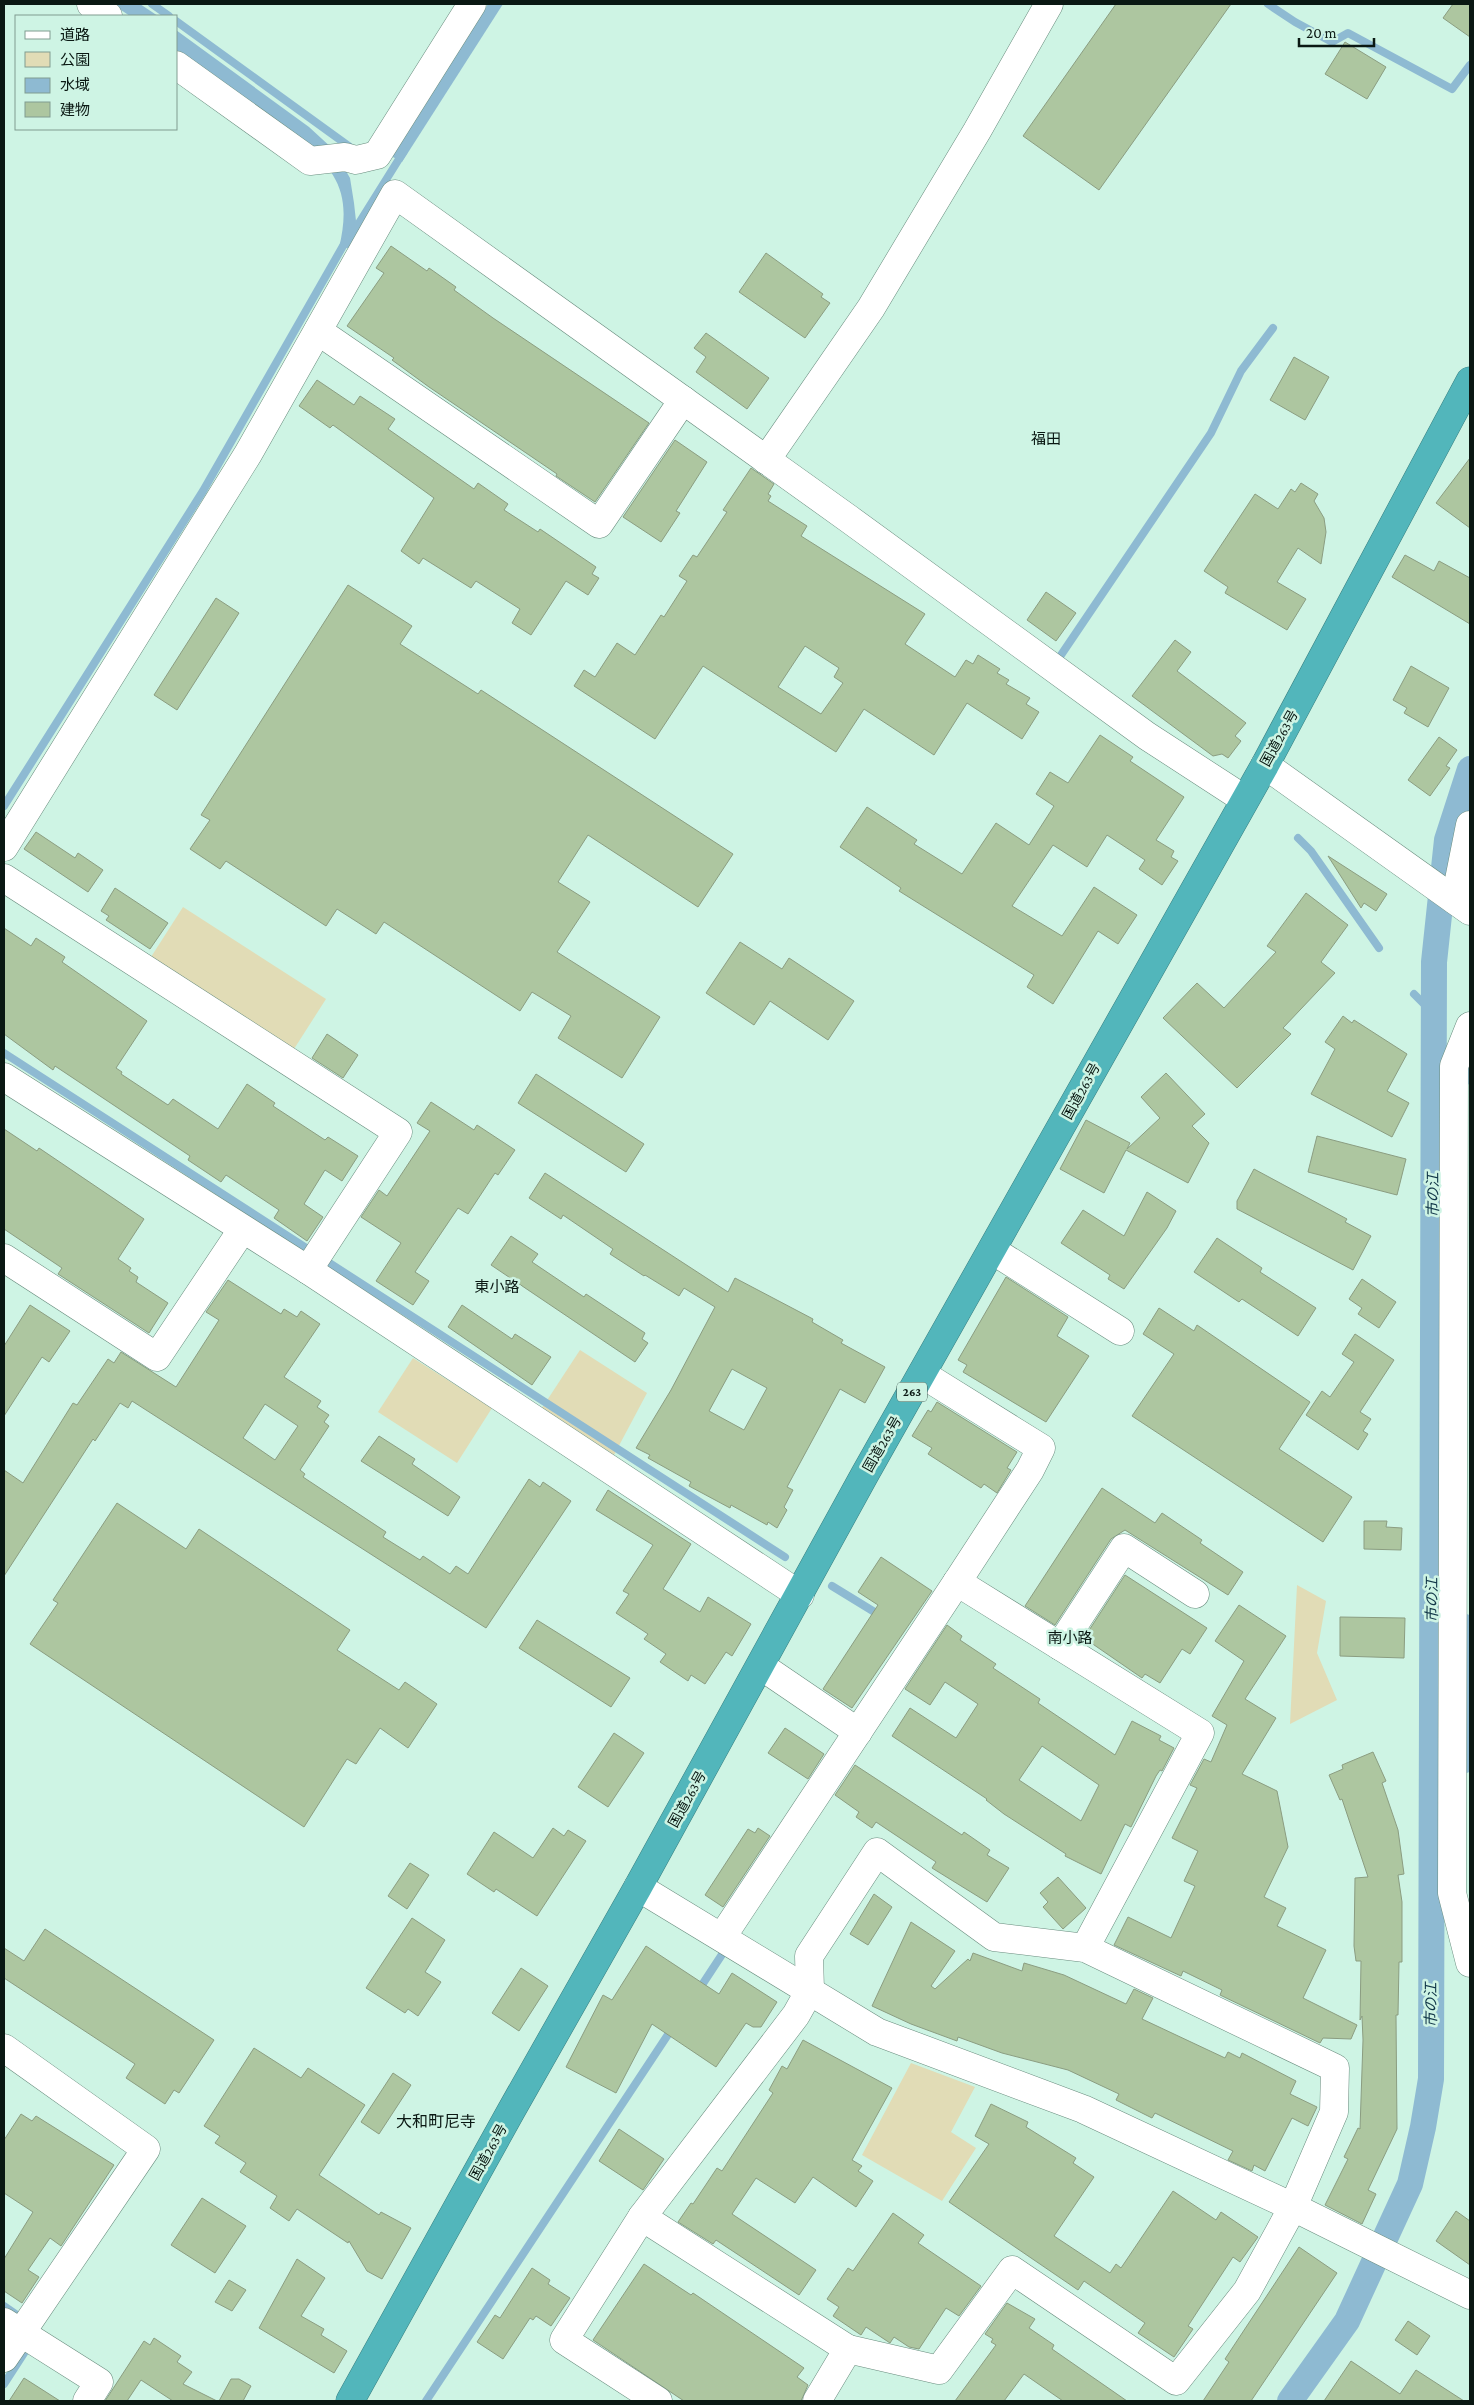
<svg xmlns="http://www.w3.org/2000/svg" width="1474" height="2405" font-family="'Crimson Pro','Noto Sans JP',serif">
	<rect width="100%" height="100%" fill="#cef4e4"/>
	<!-- green -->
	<g fill="#e1dcb6">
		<polygon points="183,907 326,999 294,1049 151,957"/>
		<polygon points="580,1350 647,1393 614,1455 542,1408"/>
		<polygon points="413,1358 492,1408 457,1463 378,1412"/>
		<polygon points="1297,1585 1326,1601 1317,1653 1337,1700 1290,1724"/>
		<polygon points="911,2063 975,2087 951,2132 976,2148 942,2201 862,2155"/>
	</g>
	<!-- water -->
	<g fill="#8ebad2">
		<polygon points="112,4 140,4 158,16 130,16"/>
		<polygon points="488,4 503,4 402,162 391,156"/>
		<path d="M176,30l133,97 25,23 16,28 4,25 2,18 -5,27h-12c12,-51 1,-74 -38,-108l-125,-90z"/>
	</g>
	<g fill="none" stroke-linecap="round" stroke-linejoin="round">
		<!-- stream -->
		<g stroke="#8ebad2" stroke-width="8">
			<polyline points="152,4 169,16"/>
			<polyline points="1268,4 1295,22 1332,42 1348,33 1452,89 1470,65"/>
			<polyline points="176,21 350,147"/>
			<polyline points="349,239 404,151"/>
			<polyline points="1059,658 1211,433 1241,371 1273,328"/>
			<polyline points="4,806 203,491 347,239"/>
			<polyline points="1298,838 1311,851 1379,948"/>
			<polyline points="1414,994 1433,1013"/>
			<polyline points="4,1053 785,1557"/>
			<polyline points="1466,1081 1470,1062"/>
			<polyline points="832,1586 881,1616"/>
			<polyline points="1466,1769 1466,1618"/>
			<polyline points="698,1991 723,1953"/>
			<polyline points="4,2306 17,2315"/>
			<polyline points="4,2384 26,2350"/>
			<polyline points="426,2401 673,2027"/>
		</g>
		<!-- canal -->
		<polyline stroke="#8ebad2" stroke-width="26" points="1290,2401 1347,2321 1410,2184 1423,2127 1431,2079 1434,962 1447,840 1470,769"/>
	</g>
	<!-- building -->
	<g fill="#adc6a0" stroke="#8b9d81" fill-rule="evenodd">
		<polygon points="1116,4 1231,4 1099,190 1023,136"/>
		<polygon points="1453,4 1470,4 1470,37 1443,18"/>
		<polygon points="1345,42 1386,67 1367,99 1325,74"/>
		<polygon points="391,246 427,271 429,268 456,287 454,290 493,318 649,423 595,502 556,476 557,474 429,387 392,360 394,358 347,326 384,273 376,268"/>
		<polygon points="766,253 823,294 821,297 830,303 805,338 739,292"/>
		<polygon points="706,333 769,378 747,409 696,372 706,357 694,348"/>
		<polygon points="1294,357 1329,377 1305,420 1270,400"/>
		<polygon points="317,380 354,405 360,396 395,419 388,429 474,489 478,483 508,504 504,510 538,532 540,529 596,567 592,574 599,578 588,595 566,581 531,635 512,623 520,609 476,581 471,588 423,558 419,564 401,551 434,498 333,425 330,428 299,406"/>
		<polygon points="675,440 707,462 676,511 680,513 661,542 623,517"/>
		<polygon points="1470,458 1470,528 1436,503"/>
		<path d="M751,468l23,16 -6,10 3,2 -3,5 39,25 -6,10 124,78 -20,30 50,33 11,-17 7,4 5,-9 22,14 -3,4 12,7 -3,4 24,14 -4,6 13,8 -17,27 -55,-36 -33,52 -70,-46 -28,43 -133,-86 -48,73 -81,-53 10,-16 11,7 22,-34 18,12 26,-40 3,2 23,-36 -8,-5 14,-21 4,2 30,-45 -4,-2zM805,646l34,22 -5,9 9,6 -22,31 -43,-27z"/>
		<polygon points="1301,483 1318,494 1314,501 1324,518 1326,532 1321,564 1298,548 1277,582 1306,599 1287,630 1225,593 1228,587 1204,571 1255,494 1278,509 1291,489 1295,492"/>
		<polygon points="1405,555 1434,571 1439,561 1470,578 1470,624 1392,577"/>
		<polygon points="348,585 412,626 400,644 478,694 481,690 733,854 698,907 588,835 558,882 590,902 557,952 660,1017 622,1078 558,1038 571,1016 532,992 520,1011 384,922 376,934 337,909 326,926 226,861 220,869 190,849 210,820 201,815"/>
		<polygon points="1046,592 1076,613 1056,641 1027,620"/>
		<polygon points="216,598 239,613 177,710 154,695"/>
		<polygon points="1175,640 1191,652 1177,671 1246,723 1235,736 1241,741 1228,758 1222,754 1213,756 1132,696"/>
		<polygon points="1411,666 1449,688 1428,727 1404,713 1407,708 1393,700"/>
		<polygon points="1100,735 1133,757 1130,761 1184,797 1156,840 1174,851 1171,857 1178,861 1162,885 1139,869 1145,860 1107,835 1087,867 1053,845 1012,906 1062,936 1094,887 1137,915 1118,944 1098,931 1053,1004 1027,987 1034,975 899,891 901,888 840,847 867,807 917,840 914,844 962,874 996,823 1029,845 1054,806 1036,794 1050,772 1068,783"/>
		<polygon points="1439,737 1457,750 1446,766 1450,768 1430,796 1408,780"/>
		<polygon points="36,832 75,858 78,853 103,870 88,892 24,849"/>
		<polygon points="1328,856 1387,894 1376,911 1364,903 1361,908"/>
		<polygon points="115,888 168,923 150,949 106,920 109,916 101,911"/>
		<polygon points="1306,893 1348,925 1321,962 1335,973 1283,1028 1291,1034 1237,1088 1163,1018 1197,983 1224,1008 1276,952 1267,946"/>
		<polygon points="4,928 31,946 36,938 65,957 62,962 147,1021 116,1068 122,1072 121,1074 168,1105 173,1099 218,1129 247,1084 275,1103 273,1106 325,1140 328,1137 358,1156 342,1181 325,1170 304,1204 323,1217 307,1241 274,1218 279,1210 226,1175 221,1182 188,1160 190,1156 55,1066 53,1070 4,1034"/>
		<polygon points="740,942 782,969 789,958 854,1001 828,1040 770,1001 754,1025 706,993"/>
		<polygon points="1343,1016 1352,1023 1354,1020 1407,1054 1387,1091 1409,1103 1392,1137 1311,1094 1335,1049 1325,1042"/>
		<polygon points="327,1034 358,1055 343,1078 312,1058"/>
		<polygon points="1166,1073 1205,1114 1192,1126 1209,1143 1188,1183 1126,1150 1104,1193 1060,1169 1086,1120 1130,1143 1127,1149 1160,1118 1141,1097"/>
		<polygon points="536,1074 644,1144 626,1172 518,1103"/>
		<polygon points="431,1102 474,1130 477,1125 515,1150 498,1175 495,1173 468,1214 458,1208 415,1272 429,1281 413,1305 376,1281 401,1243 361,1217 379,1190 387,1196 430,1131 417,1123"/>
		<polygon points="4,1129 37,1151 39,1148 144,1219 118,1259 131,1268 129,1271 138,1277 136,1282 168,1303 149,1333 58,1274 62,1268 4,1229"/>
		<polygon points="1317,1136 1406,1159 1397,1195 1308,1172"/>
		<polygon points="1254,1169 1347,1219 1345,1222 1371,1236 1353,1270 1237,1209 1237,1201"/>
		<path d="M545,1173l183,119 7,-14 78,41 -1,3 31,18 -2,3 44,24 -20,36 -25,-14 -53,98 6,3 -9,17 3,3 -10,18 -9,-6 -1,3 -36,-20 -1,3 -41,-22 2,-4 -43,-24 2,-3 -14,-7 35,-58 44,-83 -31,-19 -5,8 -34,-21 -1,1 -34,-22 3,-5 -50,-34 -2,4 -32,-21zM732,1369l35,19 -23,42 -35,-19z"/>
		<polygon points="1147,1192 1176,1211 1167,1228 1124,1289 1108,1279 1110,1275 1061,1243 1083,1210 1124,1236"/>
		<polygon points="511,1236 538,1254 532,1262 584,1297 586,1294 645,1333 642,1339 648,1343 635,1362 491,1265"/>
		<polygon points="1217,1238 1262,1268 1260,1272 1316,1308 1298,1336 1242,1299 1239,1302 1194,1272"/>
		<polygon points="1006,1277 1068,1317 1057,1336 1089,1356 1046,1422 963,1372 967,1365 958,1360"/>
		<polygon points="1362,1279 1396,1302 1379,1328 1358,1314 1362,1308 1349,1299"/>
		<path d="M228,1280l53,34 3,-5 13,8 4,-6 19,13 -36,53 37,24 -4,6 12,8 -5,7 5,4 -29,44 5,4 -2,3 83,55 -3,5 37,23 3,-4 27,18 6,-8 12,8 61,-95 11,8 3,-5 28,19 -85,127 -354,-227 -4,7 -8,-5 -25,38 -2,-2 -89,137v-106l19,13 50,-80 4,2 31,-46 6,4 7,-11 55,35 43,-67 -13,-8zM265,1404l33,22 -23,34 -32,-22z"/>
		<polygon points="30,1305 70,1331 49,1362 42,1357 4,1416 4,1346"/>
		<polygon points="462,1305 512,1339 515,1334 551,1357 532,1385 448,1327"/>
		<polygon points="1159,1308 1194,1331 1197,1325 1310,1402 1279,1449 1352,1497 1323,1542 1132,1416 1174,1354 1143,1334"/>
		<polygon points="1355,1334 1394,1360 1360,1412 1371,1419 1363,1431 1368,1434 1358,1450 1306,1415 1322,1391 1330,1397 1354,1362 1342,1354"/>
		<polygon points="937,1402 1017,1452 1007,1468 1011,1470 997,1493 984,1484 981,1488 928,1454 932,1448 912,1436 928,1410 931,1412"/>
		<polygon points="379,1436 415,1459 412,1464 460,1497 448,1516 361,1461"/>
		<polygon points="1102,1488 1155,1523 1162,1513 1202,1540 1200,1543 1243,1572 1228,1595 1125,1530 1111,1539 1055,1625 1025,1606"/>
		<polygon points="608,1490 691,1544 663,1589 700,1612 708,1597 751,1624 732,1656 726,1652 705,1684 691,1675 688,1681 660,1662 666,1654 644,1639 648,1634 616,1613 629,1594 623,1591 653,1545 596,1510"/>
		<polygon points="117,1503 186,1549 199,1529 350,1630 337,1650 399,1690 405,1682 437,1704 408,1748 380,1728 356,1764 347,1759 304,1827 30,1644 58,1603 53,1600"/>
		<polygon points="1364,1521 1387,1521 1386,1527 1402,1528 1401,1550 1364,1549"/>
		<polygon points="881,1557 932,1591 852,1708 823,1689 878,1605 858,1592"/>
		<polygon points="1125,1575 1207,1628 1190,1654 1182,1649 1160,1683 1145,1674 1142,1678 1084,1638"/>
		<polygon points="1239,1605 1286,1636 1245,1699 1276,1718 1242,1774 1277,1791 1288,1847 1264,1897 1286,1908 1277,1926 1326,1950 1303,1998 1357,2025 1351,2039 1323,2038 1320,2043 1220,1995 1222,1990 1183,1971 1181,1976 1114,1945 1128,1917 1171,1938 1195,1886 1184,1881 1198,1851 1172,1838 1197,1788 1190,1785 1204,1759 1211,1762 1227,1725 1212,1716 1244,1661 1215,1641"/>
		<polygon points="1340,1617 1405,1618 1404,1658 1340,1656"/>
		<polygon points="537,1620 630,1678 611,1707 519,1648"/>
		<path d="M947,1625l15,11 -2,4 36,24 -3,4 47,31 -2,4 77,52 17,-34 29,15 -2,4 15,8 -12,23 -2,-1 -4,6 -25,51 -6,-3 -24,50 -36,-18 1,-2 -62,-40 -18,-14 1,-1 -95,-63 18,-28 46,30 22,-34 -33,-22 -15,23 -25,-16zM1042,1746l57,39 -18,36 -62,-41z"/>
		<polygon points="785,1728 824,1754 808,1779 768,1753"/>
		<polygon points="614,1733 644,1753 608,1807 578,1787"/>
		<polygon points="1373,1752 1386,1781 1382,1783 1398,1830 1404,1874 1398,1875 1402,1902 1402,1962 1399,1962 1398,2015 1396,2015 1397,2129 1368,2190 1376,2194 1362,2224 1325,2205 1348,2159 1344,2157 1358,2128 1360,2129 1363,2040 1362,2016 1360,2020 1361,1961 1356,1961 1354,1946 1355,1878 1368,1877 1342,1799 1340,1800 1329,1775 1343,1769 1342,1765"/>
		<polygon points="855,1765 962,1835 964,1832 990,1850 987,1855 1009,1868 987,1902 932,1868 936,1862 876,1822 872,1828 856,1817 859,1812 835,1795"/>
		<polygon points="553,1828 564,1836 568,1830 586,1841 537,1916 496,1889 494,1892 467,1874 494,1832 533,1858"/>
		<polygon points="758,1828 770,1836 723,1907 705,1895 748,1829 755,1833"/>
		<polygon points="410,1863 429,1875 407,1909 388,1896"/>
		<polygon points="1058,1877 1086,1908 1063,1929 1043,1907 1048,1902 1040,1893"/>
		<polygon points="874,1894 892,1907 868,1945 850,1934"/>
		<polygon points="412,1918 445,1940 425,1972 441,1982 418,2016 408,2009 405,2013 366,1988"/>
		<polygon points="911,1922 955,1951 931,1986 935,1989 968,1959 970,1961 973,1953 1022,1971 1024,1963 1064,1975 1126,2004 1134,1989 1153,1998 1142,2019 1225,2058 1228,2052 1240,2058 1242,2053 1296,2081 1290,2094 1317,2107 1308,2126 1292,2118 1265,2171 1254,2165 1252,2171 1228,2160 1233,2151 1155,2113 1152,2118 1116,2100 1119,2094 1068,2070 1002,2053 958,2037 957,2041 911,2024 872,2006"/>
		<polygon points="45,1929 214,2040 179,2093 174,2090 165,2104 126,2078 135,2064 4,1978 4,1948 24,1961"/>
		<polygon points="646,1946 719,1994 732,1973 777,2002 761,2027 753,2027 746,2023 716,2067 652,2024 616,2093 566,2067 603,1995 612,2000"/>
		<polygon points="521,1968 548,1986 519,2031 492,2013"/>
		<polygon points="803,2040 892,2088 852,2160 862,2166 858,2171 873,2181 856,2207 813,2177 795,2203 756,2178 732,2214 816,2270 799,2295 716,2240 713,2244 678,2222 691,2203 693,2204 717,2168 722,2171 773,2093 769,2090 782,2066 787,2069"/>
		<polygon points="254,2048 301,2078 308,2068 365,2105 319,2175 379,2215 381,2212 411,2228 382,2279 367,2271 349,2241 348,2243 297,2209 289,2221 270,2208 277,2196 240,2172 246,2163 215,2143 220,2136 204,2126"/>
		<polygon points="393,2073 411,2085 379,2134 361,2122"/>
		<polygon points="991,2104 1028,2122 1026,2127 1076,2158 1073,2163 1094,2177 1054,2236 1110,2273 1116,2264 1121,2268 1173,2191 1216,2220 1221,2212 1258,2237 1240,2262 1233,2257 1188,2326 1193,2329 1174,2357 1138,2333 1145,2323 1084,2281 1078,2290 949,2202 989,2144 975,2136"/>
		<polygon points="21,2114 32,2121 36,2116 114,2165 61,2246 50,2238 28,2270 39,2277 22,2303 4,2291 4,2259 33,2212 4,2193 4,2140"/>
		<polygon points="619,2129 664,2159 643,2190 599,2161"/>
		<polygon points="202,2198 246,2226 215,2273 171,2245"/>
		<polygon points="1456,2211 1470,2221 1470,2265 1436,2241"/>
		<polygon points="893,2213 924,2235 918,2243 981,2286 959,2316 946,2308 919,2349 909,2347 894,2337 890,2343 866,2327 861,2335 833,2316 839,2307 827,2299 848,2268 853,2271"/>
		<polygon points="1299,2247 1337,2273 1251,2401 1203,2401 1229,2362 1225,2359"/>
		<polygon points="297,2259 325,2278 301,2316 324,2329 321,2335 347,2351 334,2373 259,2328"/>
		<polygon points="644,2264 691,2295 693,2293 804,2368 797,2377 808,2385 801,2401 684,2401 593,2340"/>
		<polygon points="532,2268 550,2280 548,2284 570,2298 551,2326 536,2316 533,2320 530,2318 503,2359 477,2342 495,2315 500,2318"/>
		<polygon points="229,2280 246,2290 232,2311 215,2302"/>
		<polygon points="1007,2303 1035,2319 1029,2328 1054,2345 1052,2349 1127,2401 1063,2401 1024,2374 1004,2401 955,2401 996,2345 991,2342 993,2339 985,2334"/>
		<polygon points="1408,2321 1430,2336 1417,2355 1395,2340"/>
		<polygon points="154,2338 181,2356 177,2362 192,2372 183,2384 217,2401 173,2401 141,2380 127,2401 105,2401 144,2341 150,2345"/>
		<polygon points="1351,2361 1400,2394 1416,2370 1464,2401 1324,2401"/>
		<polygon points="24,2378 60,2401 9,2401"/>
		<polygon points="231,2379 239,2379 251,2386 243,2401 219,2401"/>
	</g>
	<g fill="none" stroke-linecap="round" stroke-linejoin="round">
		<defs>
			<g id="minor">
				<polyline points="91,4 108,16"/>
				<polyline points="176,65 310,161 345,157 356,160 377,155 472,4"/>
				<polyline points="318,331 599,524 683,400"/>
				<polyline points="766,460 871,308 977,131 1049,4"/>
				<polyline points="1265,765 1470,911"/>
				<polyline points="4,847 248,454 395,194 849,519 1147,736 1244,799"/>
				<polyline points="4,878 398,1132 308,1270"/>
				<polyline points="1455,900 1470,825"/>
				<polyline points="1470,1026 1454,1066 1452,1893 1470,1963"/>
				<polyline points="4,1077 308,1270 800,1595"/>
				<polyline points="992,1250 1120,1331"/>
				<polyline points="4,1258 157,1357 242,1230"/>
				<polyline points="957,1582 1200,1733 1085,1948"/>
				<polyline points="1060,1646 1124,1548 1195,1594"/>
				<polyline points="761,1666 858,1732"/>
				<polyline points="638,1887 877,2032 1083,2109 1293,2207 1470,2295"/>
				<polyline points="722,1937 957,1582 1030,1470 1041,1448 922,1374"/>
				<polyline points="4,2048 146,2149 4,2358"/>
				<polyline points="642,2217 848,2349"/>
				<polyline points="4,2322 99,2382 87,2401"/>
				<polyline points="658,2401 564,2340 642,2217 796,2015 810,1990 809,1956 877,1852 994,1937 1085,1948 1335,2068 1334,2112 1293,2207 1247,2291 1176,2381 1012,2270 939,2370 848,2349 817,2401"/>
			</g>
			<polyline id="highway" points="350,2401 511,2111 638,1887 865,1474 1265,765 1470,381"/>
		</defs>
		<!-- minor casing -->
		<use href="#minor" stroke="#698c7e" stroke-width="29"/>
		<!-- highway casing -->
		<use href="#highway" stroke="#397f80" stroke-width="29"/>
		<!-- minor -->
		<use href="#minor" stroke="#fff" stroke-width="28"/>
		<!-- highway -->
		<use href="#highway" stroke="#52b6bb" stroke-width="28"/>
	</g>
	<g text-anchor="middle" stroke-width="5" stroke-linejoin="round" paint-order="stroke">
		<!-- shield labels -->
		<rect fill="#cef4e4" stroke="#455a52" stroke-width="1" x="897" y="1382.5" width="30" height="19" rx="4"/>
		<g font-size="12" font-weight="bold" fill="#0a1813">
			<text x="912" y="1396">263</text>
		</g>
		<!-- street labels -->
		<g font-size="14" fill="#0a1813" stroke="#cef4e4">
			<text transform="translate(1279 738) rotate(-61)" y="5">国道263号</text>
			<text transform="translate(1081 1091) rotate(-61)" y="5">国道263号</text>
			<text transform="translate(882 1444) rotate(-60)" y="5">国道263号</text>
			<text transform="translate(687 1799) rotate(-61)" y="5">国道263号</text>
			<text transform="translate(488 2152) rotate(-61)" y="5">国道263号</text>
		</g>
		<!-- neighbourhood labels -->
		<g font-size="15" fill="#0a1813" stroke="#cef4e4">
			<text x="1046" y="444">福田</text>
			<text x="497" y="1292">東小路</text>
			<text x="1070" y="1643">南小路</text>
		</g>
		<!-- water labels -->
		<g font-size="15" font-style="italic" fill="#113648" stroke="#cef4e4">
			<text transform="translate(1433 1195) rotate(-90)" y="5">市の江</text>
			<text transform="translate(1432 1600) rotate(-90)" y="5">市の江</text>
			<text transform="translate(1431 2005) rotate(-90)" y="5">市の江</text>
		</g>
		<!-- quarter labels -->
		<g font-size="16" fill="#0a1813" stroke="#cef4e4">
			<text x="436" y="2127">大和町尼寺</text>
		</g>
	</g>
	<!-- border -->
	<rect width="1474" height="2405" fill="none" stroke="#0a1813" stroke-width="10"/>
	<!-- legend -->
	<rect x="15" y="15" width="162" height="115" fill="#cef4e4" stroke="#809c90"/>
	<rect x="25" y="31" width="25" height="8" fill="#ffffff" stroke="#809c90"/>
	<text x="60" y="40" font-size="15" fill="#0a1813">道路</text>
	<rect x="25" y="52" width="25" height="15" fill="#e1dcb6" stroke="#809c90"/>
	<text x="60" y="65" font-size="15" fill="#0a1813">公園</text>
	<rect x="25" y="78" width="25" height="15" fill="#8ebad2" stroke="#809c90"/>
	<text x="60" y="90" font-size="15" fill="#0a1813">水域</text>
	<rect x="25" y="102" width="25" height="15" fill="#adc6a0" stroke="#809c90"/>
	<text x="60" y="115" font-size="15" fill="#0a1813">建物</text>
	<!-- scale -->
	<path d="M1299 38v8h75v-8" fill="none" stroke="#0a1813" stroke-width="2.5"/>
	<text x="1306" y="38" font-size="15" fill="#0a1813" stroke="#cef4e4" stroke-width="4" paint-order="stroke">20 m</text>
</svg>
